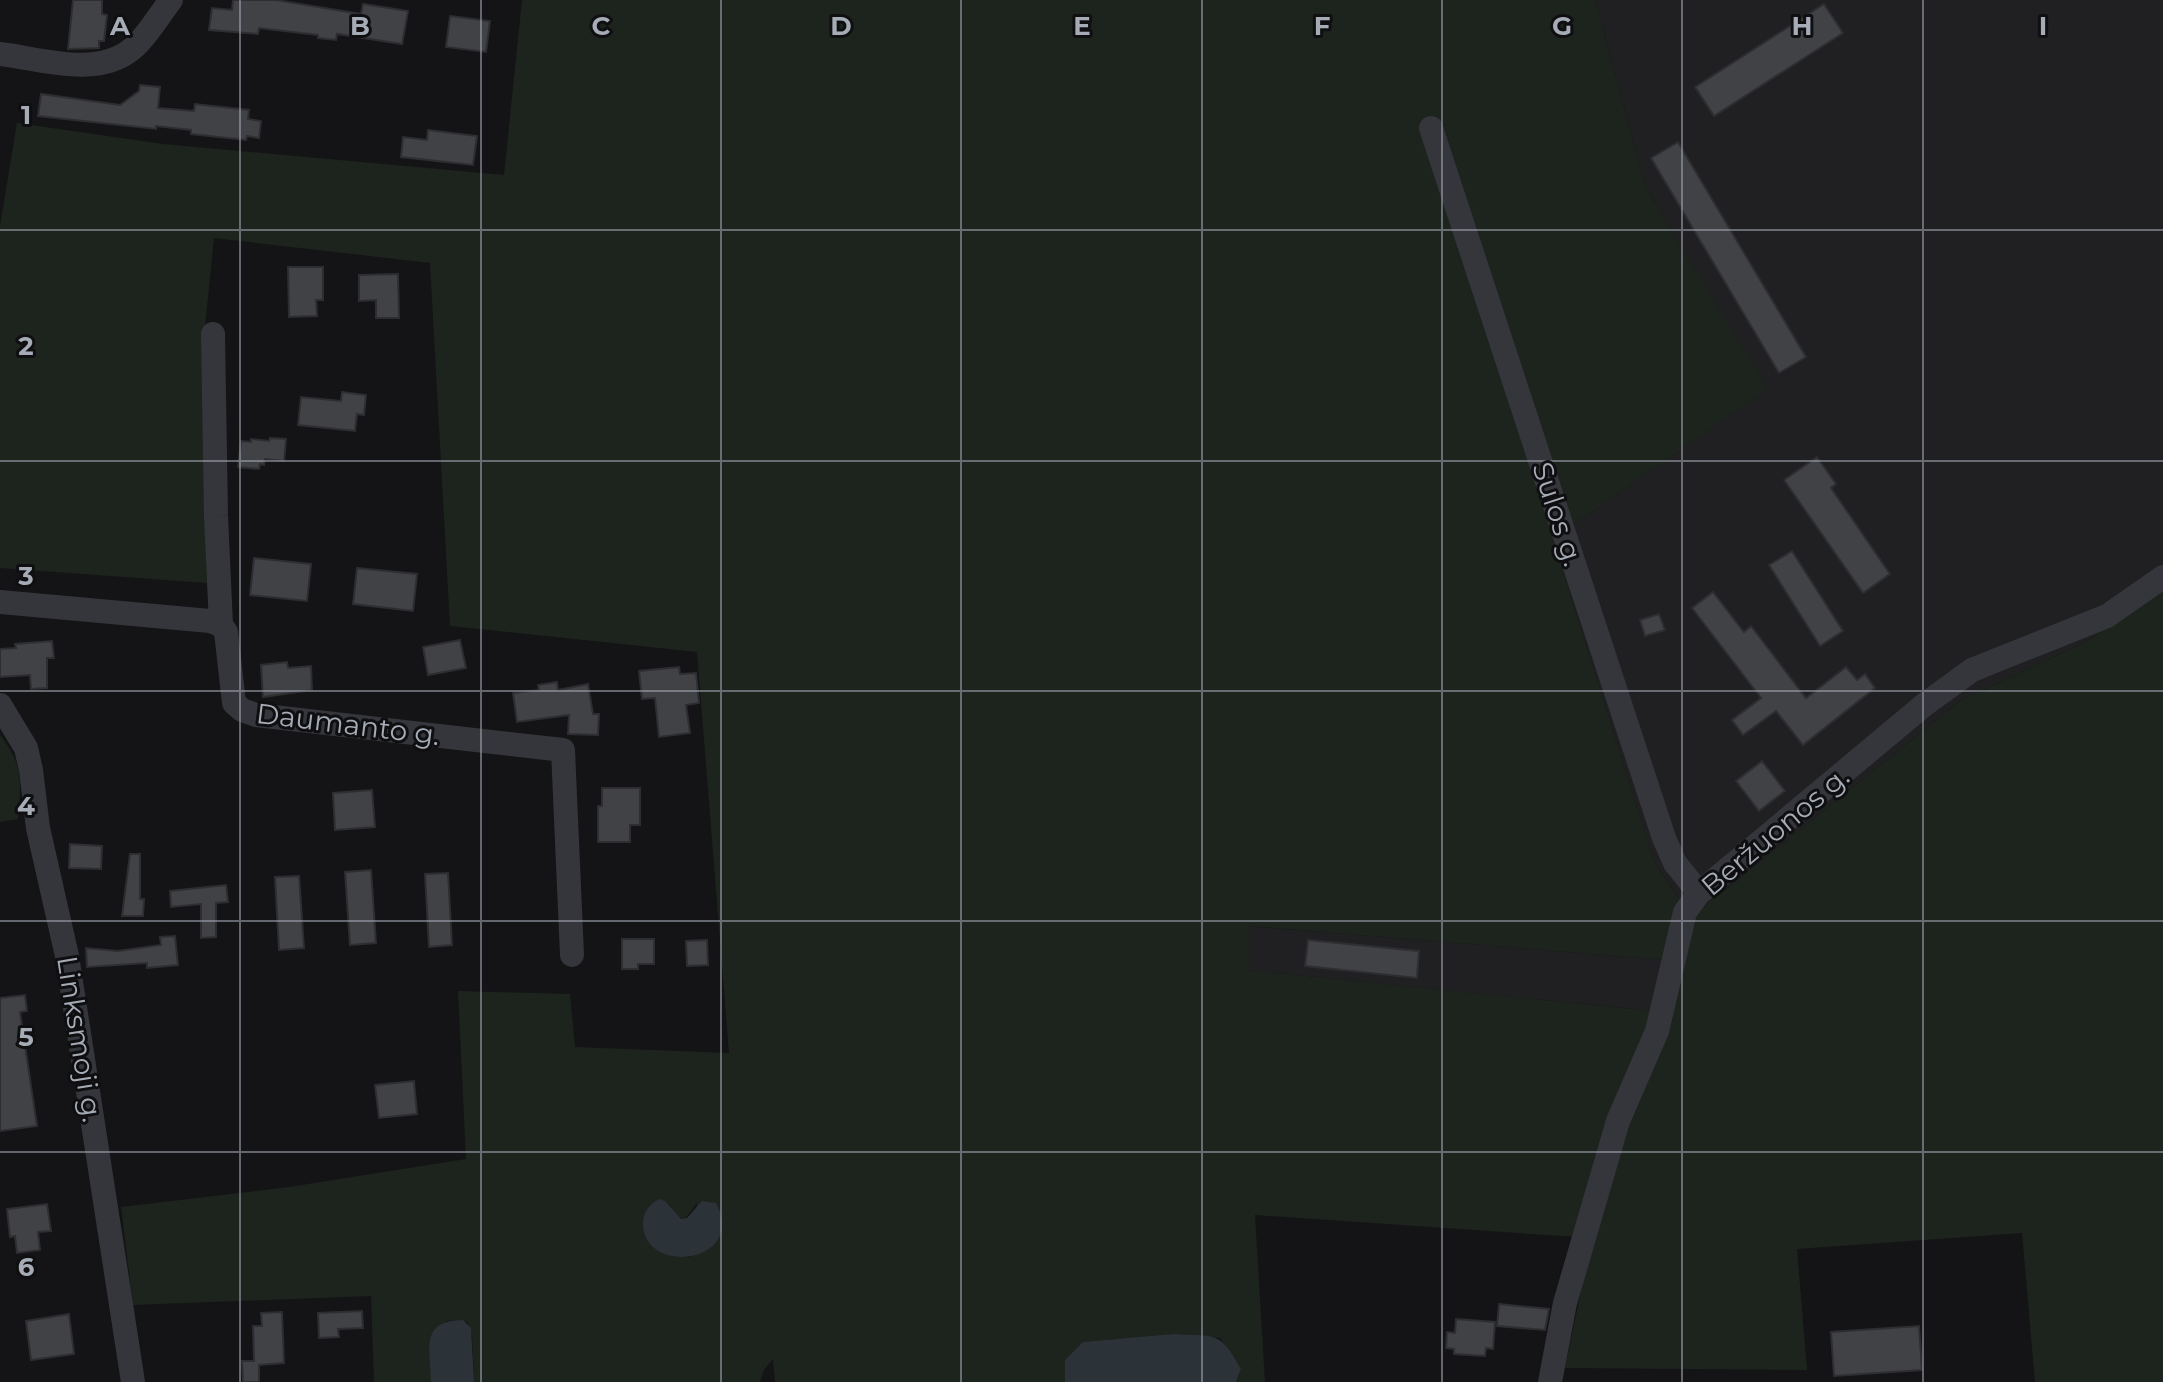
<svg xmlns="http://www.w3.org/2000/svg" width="2163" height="1382" font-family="Montserrat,sans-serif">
	<rect width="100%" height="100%" fill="#141416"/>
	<!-- built -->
	<g fill="#202023">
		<polygon points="1595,0 2163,0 2163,590 2088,641 1960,701 1696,913 1681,902 1654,862 1553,539 1767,389 1646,188"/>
		<polygon points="1249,926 1666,960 1653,1011 1248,970"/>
	</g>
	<!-- green -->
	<g fill="#1c241d" fill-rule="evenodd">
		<path d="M522,0h1073l51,188 122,201 -215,150 101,323 27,40 -15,58 -417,-34v44l404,41 -76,226 -322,-22 10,167h-29l5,-13 -21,-31 -46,-4 -47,6 -17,-1 -45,21v22h-290l-2,-23 -9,11 -4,12h-286l-2,-47 -4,-12 -6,-3 -15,1 -16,16v45h-57l-3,-86 -238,9 -12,-98 168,-20 177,-28 -8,-168 112,3 5,53 154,6 -32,-401 -247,-26 -20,-363 -216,-25 -11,108 4,237 -207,-15v-342l17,-103 146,21 341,31zM697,1203l-7,54 -19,-1 -2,-51 9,13 7,1z"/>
		<polygon points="2163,590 2163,1382 2035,1382 2022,1233 1797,1249 1807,1370 1565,1368 1592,1238 1696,913 1960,701 2088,641"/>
		<path d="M0,735c24,30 21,48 18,84l-18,3z"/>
	</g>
	<!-- water -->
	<g fill="#2b3339">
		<path d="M659,1199l6,2 16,18 6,-1 15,-17 14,2c32,60 -72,74 -73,21 0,-11 6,-20 16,-25z"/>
		<path d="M463,1320l8,8 3,54h-43c0,-34 -12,-61 32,-62z"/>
		<path d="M1174,1334c43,3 45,-4 67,35l-5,13h-171v-22l18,-18z"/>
	</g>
	<!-- building -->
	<g fill="#404246" stroke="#2e2e32" stroke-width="2">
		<polygon points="73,0 102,0 102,14 107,15 104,41 99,41 99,48 68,49"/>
		<polygon points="233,0 276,0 361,14 363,4 408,11 402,44 337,34 336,40 318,38 318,35 259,28 258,34 209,30 212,8 232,10"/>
		<polygon points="1824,4 1843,33 1714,116 1695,87"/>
		<polygon points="450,16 490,21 486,52 446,47"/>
		<polygon points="140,85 160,87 158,108 194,111 195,104 249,110 248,119 261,121 259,138 247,136 246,140 191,134 191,130 156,126 156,129 38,116 41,94 120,105 139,91"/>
		<polygon points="428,130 477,136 473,165 401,157 403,137 427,140"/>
		<polygon points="1678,142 1806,357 1779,373 1651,158"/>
		<polygon points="288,267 323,267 323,300 316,300 317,316 289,317"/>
		<polygon points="398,274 399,318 376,318 376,300 359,301 359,275"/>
		<polygon points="342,392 366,395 364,415 357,414 355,431 298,425 301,397 341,401"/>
		<polygon points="270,438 286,439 284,461 265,459 264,465 260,464 259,469 238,467 241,441 251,442 251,439 269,441"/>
		<polygon points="1817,457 1836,484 1831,488 1890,574 1863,593 1784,480"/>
		<polygon points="1792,551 1843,631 1820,646 1769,565"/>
		<polygon points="254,558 311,564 307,601 250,595"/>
		<polygon points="357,568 417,574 413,611 353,604"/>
		<polygon points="1713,592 1744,632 1751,626 1806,698 1846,667 1857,680 1865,674 1875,688 1803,745 1776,711 1743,735 1732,720 1761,698 1692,608"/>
		<polygon points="1659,614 1665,630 1645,636 1640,620"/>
		<polygon points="460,640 466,668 428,675 423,647"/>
		<polygon points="52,641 54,658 47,658 47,688 31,689 30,675 0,677 0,649 16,648 15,644"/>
		<polygon points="287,662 288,668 311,666 312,690 263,697 261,665"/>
		<polygon points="679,667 680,674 696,673 699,703 686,705 690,733 659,737 655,698 642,699 639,671"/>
		<polygon points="557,682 558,690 588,684 593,714 599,714 598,735 568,734 569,715 517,722 513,693 539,690 538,685"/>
		<polygon points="1762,761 1785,791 1759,811 1736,781"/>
		<polygon points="602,788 640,788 640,825 630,825 630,842 598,842 598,806 602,806"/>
		<polygon points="372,790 375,827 335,830 333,793"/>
		<polygon points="70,844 102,846 101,869 69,868"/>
		<polygon points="130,854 140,854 140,899 144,899 143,916 122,916"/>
		<polygon points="371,870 376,943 350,945 345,872"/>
		<polygon points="448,873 452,945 429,947 425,874"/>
		<polygon points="299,876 304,948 279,950 275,877"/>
		<polygon points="226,885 228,902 216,903 216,937 201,938 201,904 171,907 170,891"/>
		<polygon points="175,936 178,965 147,968 147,963 87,967 86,948 118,951 161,945 160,937"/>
		<polygon points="622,939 654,939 654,964 638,964 638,969 622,969"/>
		<polygon points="707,940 708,965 687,966 686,941"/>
		<polygon points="1308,940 1419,951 1417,978 1305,966"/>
		<polygon points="25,995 27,1011 20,1012 37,1126 0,1131 0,998"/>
		<polygon points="414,1081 417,1114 379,1118 375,1085"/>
		<polygon points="47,1204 51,1231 38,1232 40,1250 17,1253 15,1236 10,1237 7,1209"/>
		<polygon points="1499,1304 1549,1309 1545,1330 1497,1326"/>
		<polygon points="362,1311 363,1328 338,1329 339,1337 319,1338 318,1313"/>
		<polygon points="282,1312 284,1363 259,1365 259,1382 243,1382 242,1361 254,1361 253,1326 262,1326 261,1313"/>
		<polygon points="69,1314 74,1354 31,1360 26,1321"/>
		<polygon points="1456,1319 1495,1322 1493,1349 1486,1348 1485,1356 1454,1354 1454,1349 1446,1348 1447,1332 1455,1333"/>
		<polygon points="1919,1326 1922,1370 1834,1376 1831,1332"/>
	</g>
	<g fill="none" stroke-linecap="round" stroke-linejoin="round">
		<!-- minor -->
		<g stroke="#35363b" stroke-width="24">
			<path d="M0,54c41,5 97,24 132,-5 15,-12 27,-34 39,-49"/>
			<polyline points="1431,128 1664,838 1675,863 1699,893"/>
			<polyline points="213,334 216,516 221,625"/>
			<polyline points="0,602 210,621 221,625 226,632 234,703 242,710 256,715 563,750 572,955"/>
			<polyline points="0,705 26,748 31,770 38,828 67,956 133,1382"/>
			<polyline points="1550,1382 1565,1303 1618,1121 1657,1031 1685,912 1699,893 1924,705 1972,670 2107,616 2163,577"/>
		</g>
	</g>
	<!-- grid -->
	<path fill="none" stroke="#a6acb6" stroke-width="2" stroke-opacity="0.55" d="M240,0v1382M481,0v1382M721,0v1382M961,0v1382M1202,0v1382M1442,0v1382M1682,0v1382M1923,0v1382M0,230h2163M0,461h2163M0,691h2163M0,921h2163M0,1152h2163"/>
	<g text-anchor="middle" stroke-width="6" stroke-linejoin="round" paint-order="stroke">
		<!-- street labels -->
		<g font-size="28" fill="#a6acb6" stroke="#0f0f11">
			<text transform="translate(1558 514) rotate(72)" y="10">Sulos g.</text>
			<text transform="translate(348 724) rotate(7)" y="10">Daumanto g.</text>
			<text transform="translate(1775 831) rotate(-40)" y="10">Beržuonos g.</text>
			<text transform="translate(80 1039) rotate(81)" y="10">Linksmoji g.</text>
		</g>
	</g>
	<g font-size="26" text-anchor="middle" font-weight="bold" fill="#a6acb6" stroke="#0f0f11" stroke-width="6" stroke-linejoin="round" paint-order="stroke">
		<text x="120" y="35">A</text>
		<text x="360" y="35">B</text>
		<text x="601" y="35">C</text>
		<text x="841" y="35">D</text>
		<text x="1082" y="35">E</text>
		<text x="1322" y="35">F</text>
		<text x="1562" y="35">G</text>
		<text x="1802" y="35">H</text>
		<text x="2043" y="35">I</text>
		<text x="26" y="124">1</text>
		<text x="26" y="355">2</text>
		<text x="26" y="585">3</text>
		<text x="26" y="815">4</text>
		<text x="26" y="1046">5</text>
		<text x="26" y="1276">6</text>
	</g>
</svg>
